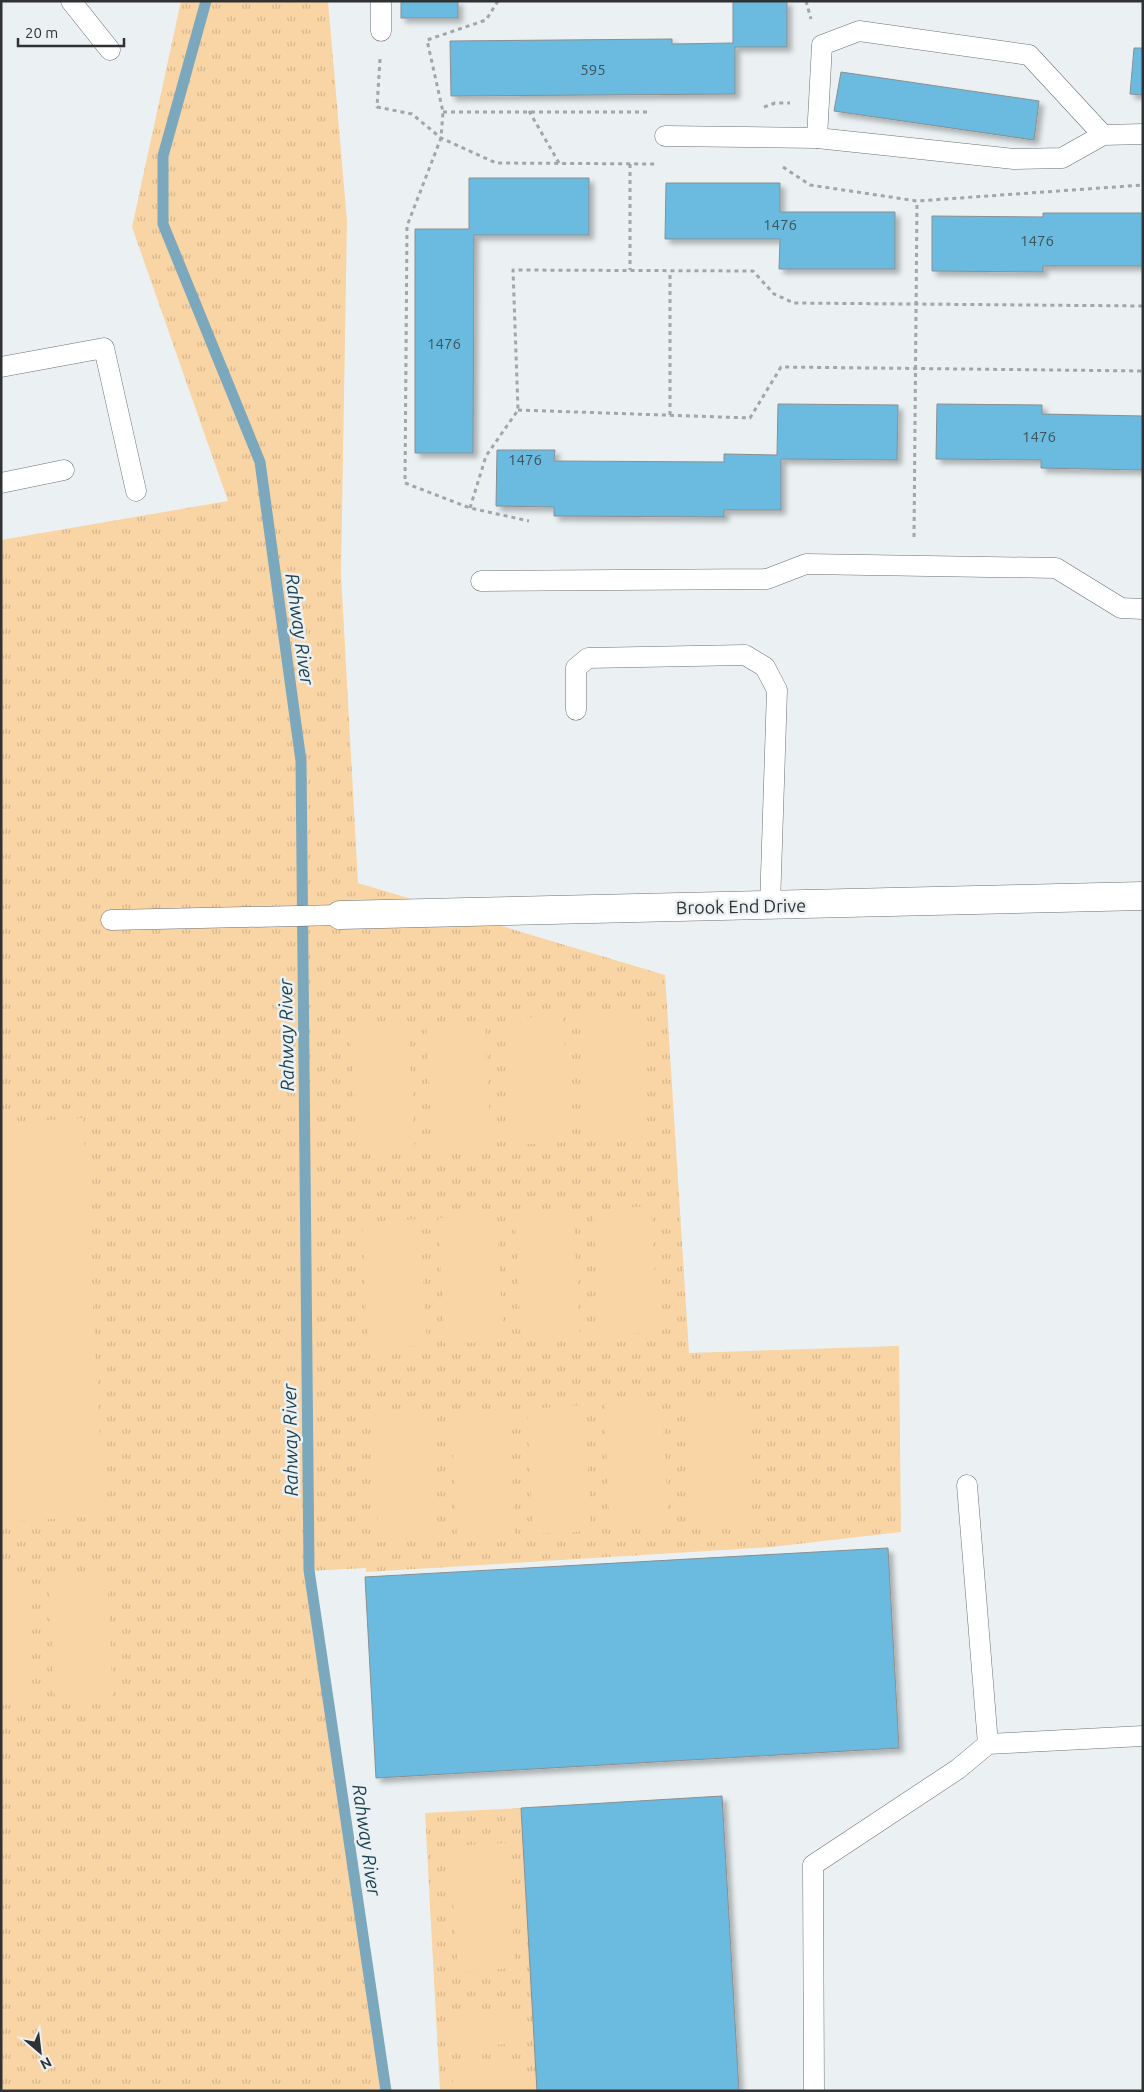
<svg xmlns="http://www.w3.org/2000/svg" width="1144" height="2092" font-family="Ubuntu,sans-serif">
	<defs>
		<pattern id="park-tufts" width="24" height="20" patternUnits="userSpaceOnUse" patternTransform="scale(1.25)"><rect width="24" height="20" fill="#f9d4a4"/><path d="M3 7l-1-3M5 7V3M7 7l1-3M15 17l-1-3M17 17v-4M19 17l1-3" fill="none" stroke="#d6b68e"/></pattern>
		<filter id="shadow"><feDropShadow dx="4.5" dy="4.5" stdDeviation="2.5" flood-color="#0004"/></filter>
	</defs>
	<rect width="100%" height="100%" fill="#ebf1f3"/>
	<!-- park -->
	<g fill="url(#park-tufts)">
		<polygon points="181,1 328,1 347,221 341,574 358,883 665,975 689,1353 899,1346 901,1532 772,1547 366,1572 366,1568 309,1571 386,2091 1,2091 1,540 228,501 132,227"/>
		<polygon points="521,1808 537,2091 440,2091 425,1813"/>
	</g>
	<!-- pitch -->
	<g fill="#f9d4a4">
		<polygon points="640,1011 646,1137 588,1140 581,1014"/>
		<polygon points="563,1016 570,1142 512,1145 505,1019"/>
		<polygon points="485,1021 491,1147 433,1150 426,1024"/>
		<polygon points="408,1025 415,1151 357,1154 350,1028"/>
		<polygon points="83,1118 104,1516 1,1522 1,1123"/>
		<polygon points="651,1206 658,1332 600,1336 593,1210"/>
		<polygon points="573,1211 580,1337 521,1340 515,1214"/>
		<polygon points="497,1215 503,1341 445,1344 438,1218"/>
		<polygon points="420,1219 427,1345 368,1348 362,1222"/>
		<polygon points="745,1396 751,1522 693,1525 686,1399"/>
		<polygon points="662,1401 669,1527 610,1530 604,1404"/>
		<polygon points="585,1405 591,1531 533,1534 527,1409"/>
		<polygon points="509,1409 515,1535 457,1539 451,1413"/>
		<polygon points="431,1413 437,1539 379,1542 372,1416"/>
		<polygon points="107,1574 113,1700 55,1702 48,1577"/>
		<polygon points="25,1578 31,1703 1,1705 1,1579"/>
		<polygon points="507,1843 515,1968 458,1972 449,1846"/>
		<polygon points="521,2012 522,2043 451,2048 449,2016"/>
		<polygon points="523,2060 525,2091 453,2091 452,2064"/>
	</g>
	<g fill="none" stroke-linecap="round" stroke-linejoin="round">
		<!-- stream -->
		<polyline stroke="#7ba8bd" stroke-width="11" points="206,1 163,156 163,224 260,462 301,761 309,1570 386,2091"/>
	</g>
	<!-- building -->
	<g fill="#6abbdf" stroke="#8a8f91" filter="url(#shadow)">
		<rect x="401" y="1" width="57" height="17"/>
		<polygon points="733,1 787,1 787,47 735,47 735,94 451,96 450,41 672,39 672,44 733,43"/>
		<polygon points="1134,48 1143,48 1143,95 1130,94"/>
		<polygon points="841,72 1039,101 1034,140 834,111"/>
		<polygon points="469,178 589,178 589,235 474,235 473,453 415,453 415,229 469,229"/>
		<polygon points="666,183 780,183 780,212 895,212 895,269 779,269 780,239 665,239"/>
		<polygon points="1043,213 1143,213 1143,266 1043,266 1043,272 932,271 932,216 1043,217"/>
		<polygon points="778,404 898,405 897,460 781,459 781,510 724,510 724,517 554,516 554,507 496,506 497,450 555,450 554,461 724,462 724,454 777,455"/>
		<polygon points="937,404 1042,405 1042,414 1143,416 1143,470 1041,468 1041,460 936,459"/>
		<polygon points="888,1548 899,1748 376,1778 365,1577"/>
		<polygon points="722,1796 739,2091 537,2091 521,1808"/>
	</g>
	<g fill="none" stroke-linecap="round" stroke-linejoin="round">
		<defs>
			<g id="lane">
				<polyline points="71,1 110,50"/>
				<polyline points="381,1 381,31"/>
				<polyline points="665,136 817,138 1014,159 1062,158 1103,135 1143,134"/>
				<polyline points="817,138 822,45 859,31 1029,55 1103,135"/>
				<polyline points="1,367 104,348 136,491"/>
				<polyline points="1,483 64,470"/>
				<polyline points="481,581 767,579 806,564 1056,568 1121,608 1143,609"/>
				<polyline points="576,710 576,668 588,658 745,655 765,667 777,690 770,906"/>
				<polyline points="111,920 340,915"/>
				<polyline points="967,1485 988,1744"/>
				<polyline points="814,2091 813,1865 958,1769 988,1744 1143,1736"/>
			</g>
			<polyline id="street" points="340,915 1143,896"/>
		</defs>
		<!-- lane casing -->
		<use href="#lane" stroke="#6c7173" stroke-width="21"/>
		<!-- street casing -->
		<use href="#street" stroke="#6c7173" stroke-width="29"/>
		<!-- path -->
		<g stroke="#a1a6a7" stroke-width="3" stroke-dasharray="4 4" stroke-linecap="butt">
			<polyline points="498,1 486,20 427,40 443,112 441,138 407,226 405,483 470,508 529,521"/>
			<polyline points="806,1 811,19"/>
			<polyline points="380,59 377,107 412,114 441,138 496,163 655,164"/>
			<polyline points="764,107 775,103 790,103"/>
			<polyline points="529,111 559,163"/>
			<polyline points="443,112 649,112"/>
			<polyline points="630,164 630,270"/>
			<polyline points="783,167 810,185 917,201 1143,185"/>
			<polyline points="518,410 750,418 781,367 1143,371"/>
			<polyline points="670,415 670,271"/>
			<polyline points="470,508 486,456 518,410 513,270 753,271 774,294 794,303 1143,306"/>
			<polyline points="914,537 917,201"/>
		</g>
		<!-- lane -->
		<use href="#lane" stroke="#fff" stroke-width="20"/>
		<!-- street -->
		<use href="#street" stroke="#fff" stroke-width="28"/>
	</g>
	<g text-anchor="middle" stroke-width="5" stroke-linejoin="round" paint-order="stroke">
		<!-- number labels -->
		<g font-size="15" fill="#3e545d">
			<text x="593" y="75">595</text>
			<text x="780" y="230">1476</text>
			<text x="1037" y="246">1476</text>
			<text x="444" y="349">1476</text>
			<text x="1039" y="442">1476</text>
			<text x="525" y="465">1476</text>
		</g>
		<!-- street labels -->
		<g font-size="18" fill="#2f3132" stroke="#ebf1f3">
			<text transform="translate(741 907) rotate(-1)" y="6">Brook End Drive</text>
		</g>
		<!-- water labels -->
		<g font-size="19" font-style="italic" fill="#1a3f4e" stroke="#ebf1f3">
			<text transform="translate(300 629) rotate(82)" y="7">Rahway River</text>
			<text transform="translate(286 1035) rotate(-91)" y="7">Rahway River</text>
			<text transform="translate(290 1440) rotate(-91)" y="7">Rahway River</text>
			<text transform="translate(367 1840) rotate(82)" y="7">Rahway River</text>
		</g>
	</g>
	<!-- border -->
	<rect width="1144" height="2092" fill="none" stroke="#2f3132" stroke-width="5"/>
	<!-- north arrow -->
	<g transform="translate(40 2052) rotate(152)" stroke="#ebf1f3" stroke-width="4" paint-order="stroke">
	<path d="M0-4L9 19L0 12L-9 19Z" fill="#2f3132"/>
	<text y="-8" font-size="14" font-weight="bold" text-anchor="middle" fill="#2f3132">N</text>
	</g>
	<!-- scale -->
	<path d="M18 38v8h106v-8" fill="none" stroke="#2f3132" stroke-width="2.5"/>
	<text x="25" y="38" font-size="15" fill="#2f3132" stroke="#ebf1f3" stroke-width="4" paint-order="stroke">20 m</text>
</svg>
